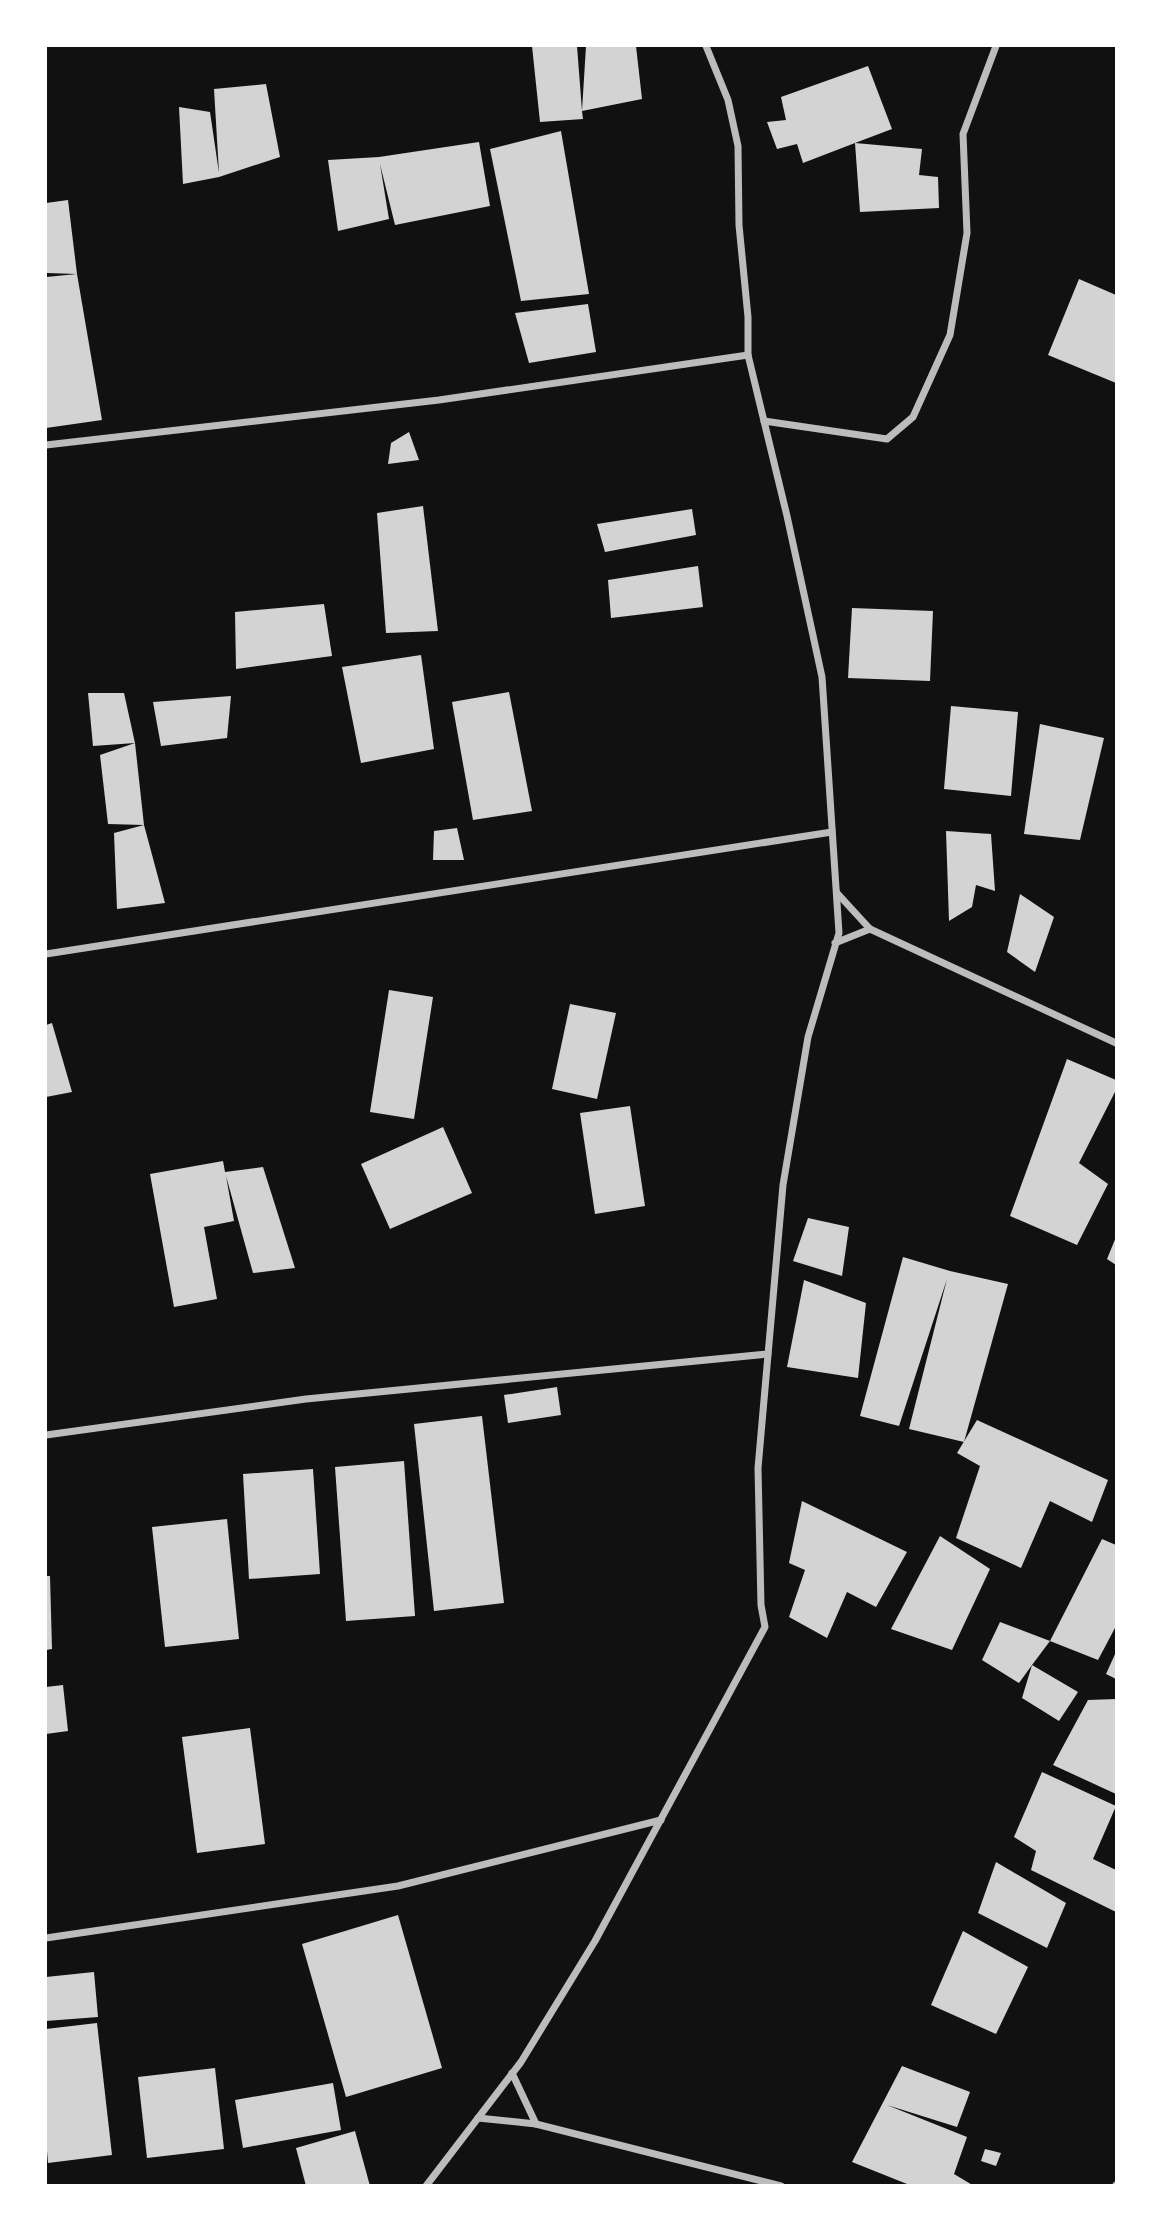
<svg xmlns="http://www.w3.org/2000/svg" width="1162" height="2231" font-family="Lora,serif">
	<rect width="100%" height="100%" fill="#111"/>
	<!-- building -->
	<g fill="#d3d3d3">
		<polygon points="532,46 577,46 582,111 586,46 636,46 642,99 582,111 583,119 540,122"/>
		<polygon points="868,66 892,129 855,143 922,149 919,175 938,177 939,208 860,212 855,143 803,163 797,144 777,149 767,122 786,120 781,97"/>
		<polygon points="266,84 280,157 219,177 183,184 179,107 210,112 219,173 214,89"/>
		<polygon points="561,131 589,294 521,301 490,149"/>
		<polygon points="479,142 490,206 395,225 380,164 389,219 338,231 328,160 379,157"/>
		<polygon points="68,200 77,274 46,273 46,203"/>
		<polygon points="77,274 102,420 46,428 46,277"/>
		<polygon points="1079,279 1116,295 1116,383 1048,355"/>
		<polygon points="588,304 596,352 529,363 515,313"/>
		<polygon points="409,432 419,460 388,464 391,443"/>
		<polygon points="423,506 438,631 386,633 377,513"/>
		<polygon points="692,509 696,535 605,552 597,524"/>
		<polygon points="698,566 703,607 611,618 608,580"/>
		<polygon points="324,604 332,656 236,669 235,612"/>
		<polygon points="852,608 933,611 930,681 848,678"/>
		<polygon points="421,655 434,749 361,763 342,667"/>
		<polygon points="509,692 532,811 473,820 452,702"/>
		<polygon points="88,693 124,693 135,743 93,746"/>
		<polygon points="231,696 227,738 161,746 153,702"/>
		<polygon points="951,706 1018,712 1011,796 944,789"/>
		<polygon points="1040,724 1104,738 1080,840 1024,834"/>
		<polygon points="135,743 144,825 108,824 100,755"/>
		<polygon points="144,825 165,903 117,909 114,833"/>
		<polygon points="457,828 464,860 433,860 434,831"/>
		<polygon points="946,831 991,834 995,891 976,885 972,907 949,921"/>
		<polygon points="1020,894 1054,917 1035,972 1007,952"/>
		<polygon points="389,990 433,997 414,1119 370,1112"/>
		<polygon points="570,1004 616,1013 597,1099 552,1089"/>
		<polygon points="52,1023 72,1092 46,1097 46,1025"/>
		<polygon points="1067,1059 1116,1080 1116,1090 1079,1163 1108,1184 1077,1245 1010,1216"/>
		<polygon points="630,1106 645,1206 595,1214 580,1113"/>
		<polygon points="443,1127 472,1193 390,1229 361,1164"/>
		<polygon points="223,1161 225,1172 263,1167 295,1268 253,1273 226,1176 234,1221 204,1227 217,1299 174,1307 150,1174"/>
		<polygon points="808,1218 849,1227 842,1276 793,1261"/>
		<polygon points="1116,1237 1116,1265 1107,1259"/>
		<polygon points="903,1257 950,1271 1008,1284 964,1442 909,1429 947,1279 899,1426 860,1416"/>
		<polygon points="804,1280 866,1303 858,1378 787,1367"/>
		<polygon points="557,1387 561,1415 508,1423 504,1395"/>
		<polygon points="482,1416 504,1603 434,1611 414,1424"/>
		<polygon points="977,1420 1108,1480 1092,1522 1050,1501 1021,1568 956,1538 980,1466 957,1453"/>
		<polygon points="404,1461 415,1616 346,1621 335,1467"/>
		<polygon points="313,1469 320,1574 249,1579 243,1474"/>
		<polygon points="802,1501 907,1552 876,1607 847,1592 827,1638 789,1617 805,1570 789,1563"/>
		<polygon points="227,1519 239,1639 165,1647 152,1527"/>
		<polygon points="940,1536 990,1569 952,1650 891,1629"/>
		<polygon points="1102,1539 1116,1545 1116,1626 1098,1660 1050,1641"/>
		<polygon points="46,1576 50,1576 52,1649 46,1650"/>
		<polygon points="1000,1622 1050,1641 1032,1665 1078,1692 1059,1721 1022,1698 1032,1665 1019,1683 982,1660"/>
		<polygon points="1116,1652 1116,1679 1106,1674"/>
		<polygon points="63,1685 68,1731 46,1734 46,1687"/>
		<polygon points="1116,1699 1116,1794 1053,1765 1088,1700"/>
		<polygon points="250,1728 265,1844 197,1853 182,1737"/>
		<polygon points="1042,1772 1116,1806 1093,1859 1116,1870 1116,1912 1031,1870 1036,1851 1014,1837"/>
		<polygon points="996,1862 1066,1903 1047,1948 978,1913"/>
		<polygon points="398,1915 442,2068 346,2097 302,1944"/>
		<polygon points="963,1931 1028,1967 996,2034 931,2005"/>
		<polygon points="94,1972 98,2017 46,2021 46,1977"/>
		<polygon points="97,2023 112,2155 48,2163 46,2139 46,2029"/>
		<polygon points="902,2066 970,2092 957,2127 887,2105 967,2137 954,2174 974,2186 912,2186 852,2162"/>
		<polygon points="215,2068 224,2149 147,2158 138,2077"/>
		<polygon points="333,2083 341,2130 243,2148 235,2100"/>
		<polygon points="355,2131 370,2186 306,2186 296,2148"/>
		<polygon points="985,2149 1001,2153 996,2166 981,2161"/>
	</g>
	<g fill="none" stroke-linecap="round" stroke-linejoin="round">
		<!-- minor -->
		<g stroke="#bcbcbc" stroke-width="7">
			<polyline points="764,421 887,439 913,417 950,335 967,233 963,134 996,46"/>
			<polyline points="46,445 439,400 748,355"/>
			<polyline points="837,893 870,929 1116,1043"/>
			<polyline points="835,943 870,929"/>
			<polyline points="46,954 832,832"/>
			<polyline points="46,1435 306,1399 768,1354"/>
			<polyline points="46,1938 398,1886 661,1820"/>
			<polyline points="512,2073 536,2124"/>
			<polyline points="478,2118 536,2124 781,2186"/>
			<polyline points="426,2186 521,2062 595,1941 765,1627 761,1605 758,1468 783,1185 808,1037 839,933 822,677 787,516 748,355 748,317 739,225 738,146 728,100 706,46"/>
			<polyline points="1116,2186 1116,2185"/>
		</g>
	</g>
	<!-- border -->
	<rect width="1162" height="2231" fill="none" stroke="#ffffff" stroke-width="94"/>
</svg>
